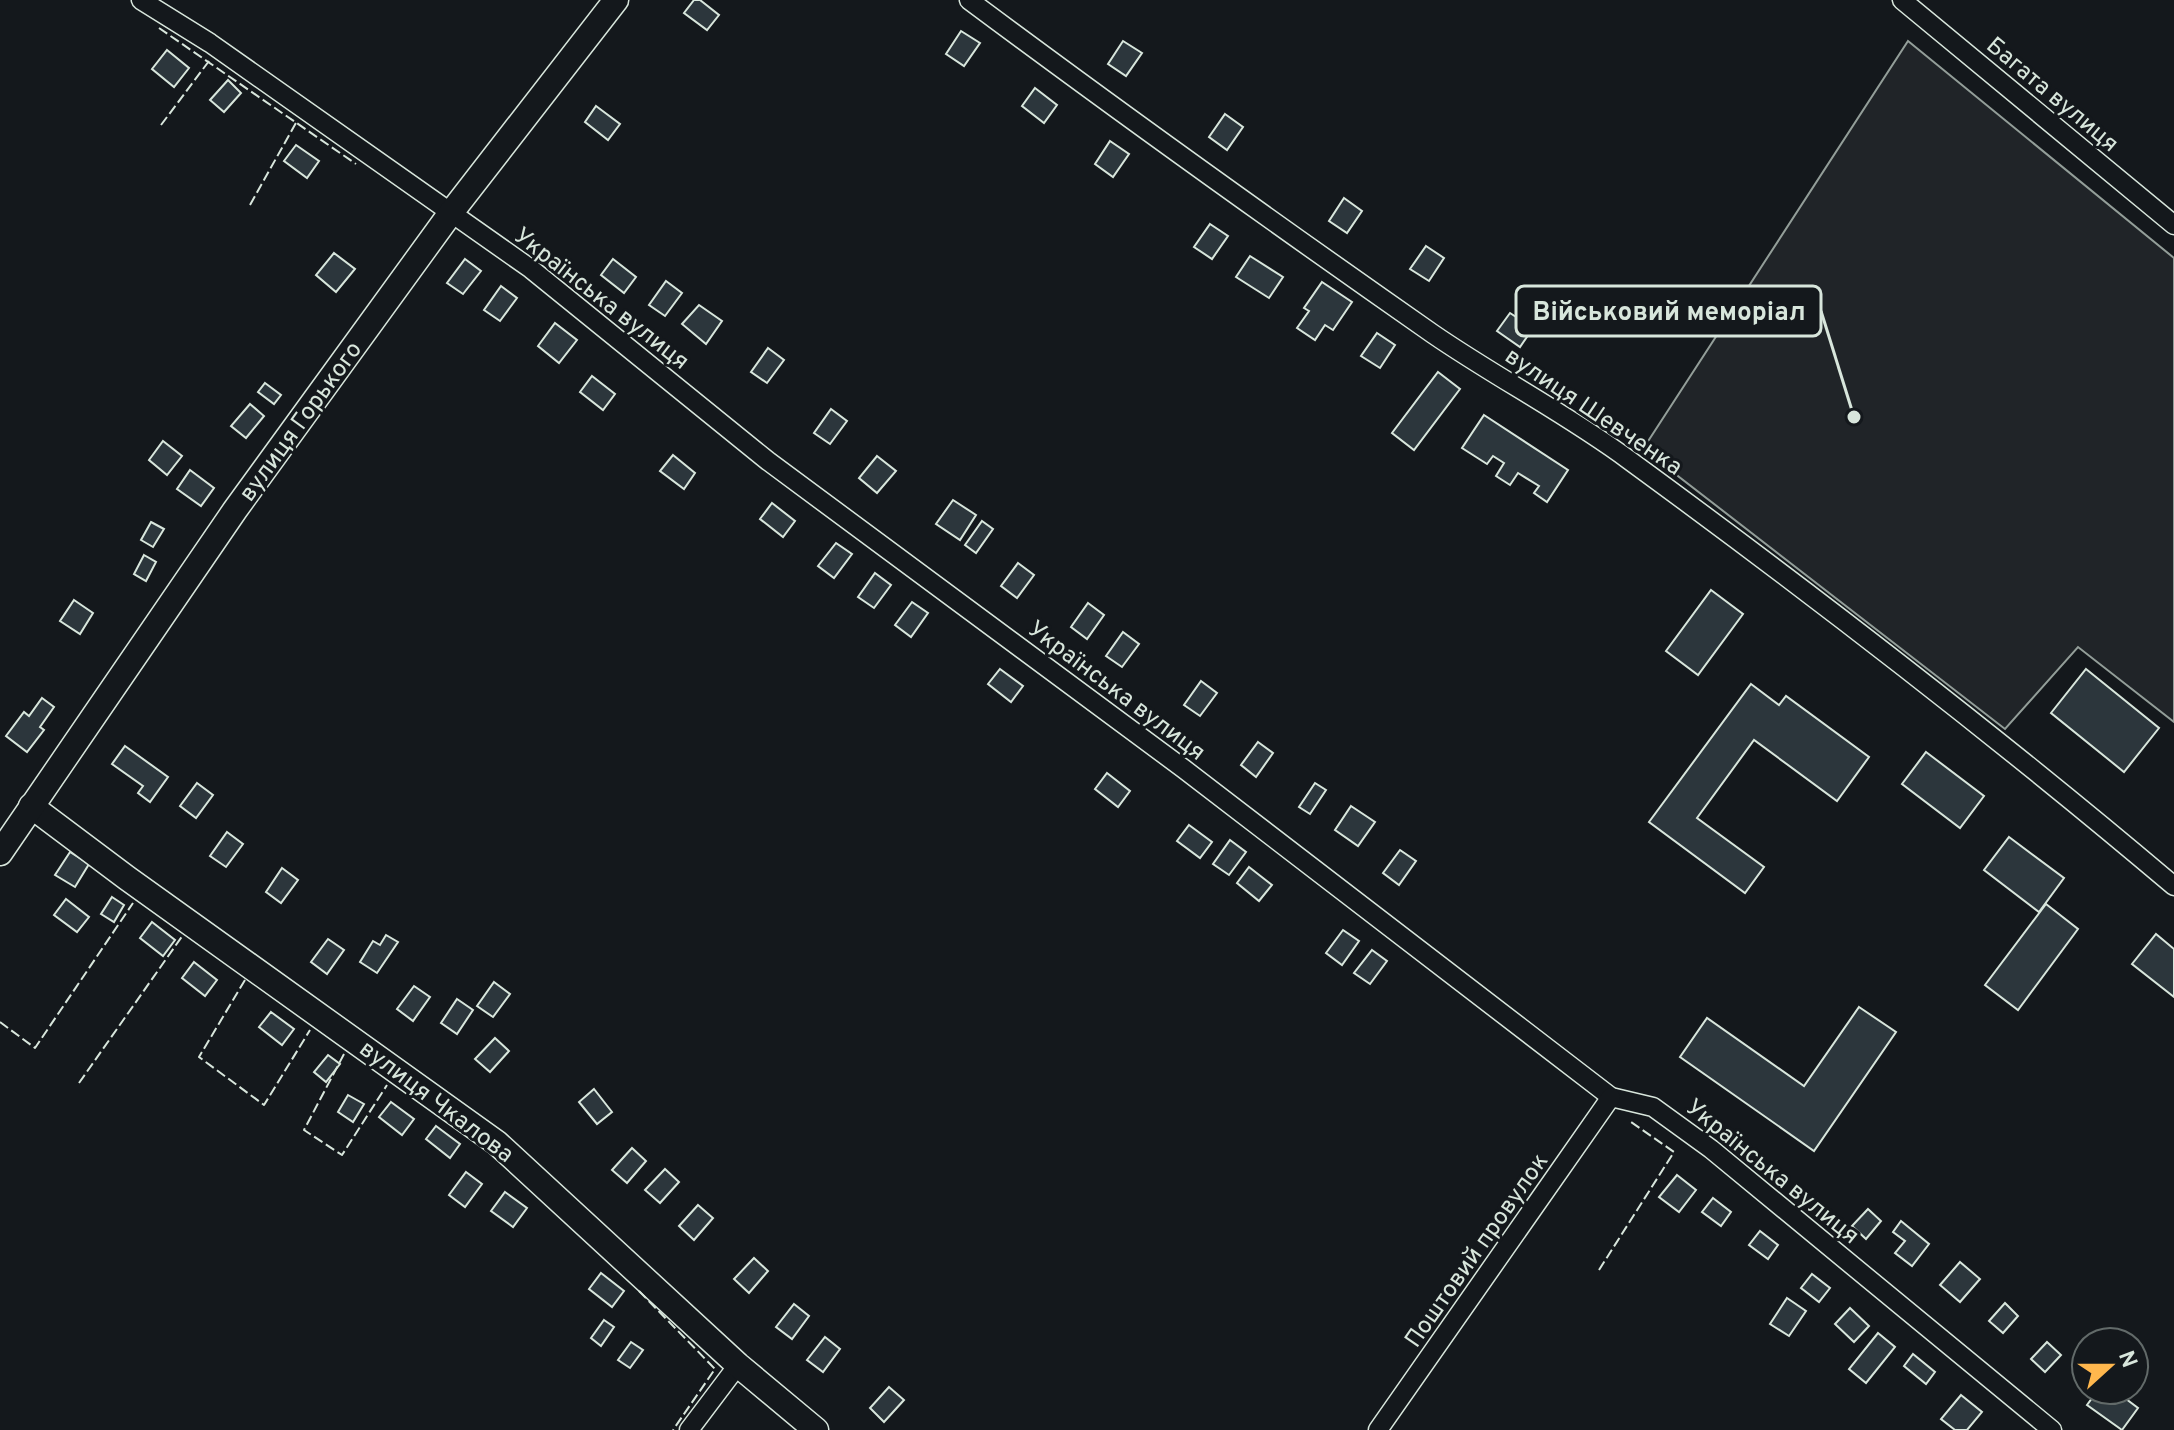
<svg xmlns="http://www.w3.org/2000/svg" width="2174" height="1430" font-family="Overpass,sans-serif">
	<rect width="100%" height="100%" fill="#14181c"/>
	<!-- green -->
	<polygon fill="#202428" stroke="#939e99" stroke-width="2" points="1908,41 2174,258 2174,722 2078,647 2005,729 1643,449"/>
	<!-- building -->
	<g fill="#2c363c" stroke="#d8e6dc" stroke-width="2">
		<polygon points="694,0 700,0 719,15 707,30 684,13"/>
		<polygon points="961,31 980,43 964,66 946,54"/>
		<polygon points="1123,41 1142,53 1126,76 1108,64"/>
		<polygon points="167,50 189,68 174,87 152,69"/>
		<polygon points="228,80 241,93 224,112 210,100"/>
		<polygon points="1035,88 1057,105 1044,123 1022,106"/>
		<polygon points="596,106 620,124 608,140 585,122"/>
		<polygon points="1225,114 1243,127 1227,150 1209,137"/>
		<polygon points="1110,141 1129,154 1113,177 1095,164"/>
		<polygon points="296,145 319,161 307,178 284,161"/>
		<polygon points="1344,198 1362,211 1347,233 1329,221"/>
		<polygon points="1210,224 1228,236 1212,259 1194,247"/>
		<polygon points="1426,246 1444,258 1429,281 1410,269"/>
		<polygon points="334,253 355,269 336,292 316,275"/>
		<polygon points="1250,256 1283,277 1269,298 1236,277"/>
		<polygon points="465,259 481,271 463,294 447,283"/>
		<polygon points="613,259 636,277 624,293 601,275"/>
		<polygon points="666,281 682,293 665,316 649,305"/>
		<polygon points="1322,282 1352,302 1333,330 1325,325 1315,340 1297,328 1309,311 1304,308"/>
		<polygon points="501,286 517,298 500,321 484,310"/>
		<polygon points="699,305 722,321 706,344 682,324"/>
		<polygon points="1510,313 1533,328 1520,347 1497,331"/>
		<polygon points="555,323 577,340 559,363 538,346"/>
		<polygon points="1377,333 1395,345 1380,368 1361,356"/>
		<polygon points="768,348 784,360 767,383 751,372"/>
		<polygon points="1438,372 1460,389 1414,450 1392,433"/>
		<polygon points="592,376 615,394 603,410 580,392"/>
		<polygon points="265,383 281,395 274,404 258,392"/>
		<polygon points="250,404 264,416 246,438 231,426"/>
		<polygon points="831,409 847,421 830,444 814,433"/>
		<polygon points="1484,415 1568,470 1547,502 1534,493 1539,486 1518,473 1510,485 1496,476 1504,463 1493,456 1487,464 1462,448"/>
		<polygon points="163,441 182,456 167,475 149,460"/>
		<polygon points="673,455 695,473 684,489 660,471"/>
		<polygon points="877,456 896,471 877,493 859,478"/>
		<polygon points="190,470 214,488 201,506 177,489"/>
		<polygon points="953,500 976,515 960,540 936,524"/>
		<polygon points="772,503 795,521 783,537 760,519"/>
		<polygon points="982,521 993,529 976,553 965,545"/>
		<polygon points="151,522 164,529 153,547 141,540"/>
		<polygon points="836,543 852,554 834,578 818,566"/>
		<polygon points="144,555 156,562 146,581 134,574"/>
		<polygon points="1018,563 1034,575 1017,598 1001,586"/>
		<polygon points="875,573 891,585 874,608 858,597"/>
		<polygon points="1711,590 1743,614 1698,675 1666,651"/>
		<polygon points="74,600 93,613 80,634 60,621"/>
		<polygon points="912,602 928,613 911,637 895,625"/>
		<polygon points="1088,603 1104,615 1087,639 1071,627"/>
		<polygon points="1123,632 1139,644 1122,667 1106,656"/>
		<polygon points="1000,669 1023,686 1011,702 988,684"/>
		<polygon points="2086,669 2159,728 2124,772 2051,713"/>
		<polygon points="1201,681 1217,693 1200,716 1184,705"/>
		<polygon points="1751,684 1779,705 1786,696 1869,757 1837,801 1754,740 1697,818 1764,867 1745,893 1649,822"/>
		<polygon points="42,698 54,707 40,727 44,730 27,752 6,736 24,712 29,716"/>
		<polygon points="1258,742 1273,753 1256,777 1241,765"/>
		<polygon points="125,746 168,777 150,802 138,793 143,786 112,764"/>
		<polygon points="1926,752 1984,796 1960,828 1902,784"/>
		<polygon points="1107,773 1130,791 1118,807 1095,789"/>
		<polygon points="197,783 213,795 196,818 180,806"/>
		<polygon points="1315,783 1326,790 1310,814 1299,807"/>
		<polygon points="1351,806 1375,822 1358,846 1335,830"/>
		<polygon points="1189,825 1212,842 1200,858 1177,841"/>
		<polygon points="227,832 243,844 226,867 210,856"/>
		<polygon points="2009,837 2064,878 2039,912 1984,870"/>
		<polygon points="1230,840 1246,852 1229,875 1213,864"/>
		<polygon points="1400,850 1416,861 1399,885 1383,873"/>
		<polygon points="70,852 89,864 75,887 55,875"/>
		<polygon points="1249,867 1272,885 1259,901 1237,883"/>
		<polygon points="282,868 298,880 281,903 266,892"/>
		<polygon points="112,897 124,905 114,922 101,914"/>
		<polygon points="66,899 89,917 77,932 54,915"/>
		<polygon points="2046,904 2078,929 2018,1010 1985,985"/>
		<polygon points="152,922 175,940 163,956 140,938"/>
		<polygon points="1343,930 1359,941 1342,965 1326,953"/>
		<polygon points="2156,934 2174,949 2174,997 2132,964"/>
		<polygon points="386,935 398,942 377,973 360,962 373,941 380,945"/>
		<polygon points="328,939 344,950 327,974 311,962"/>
		<polygon points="1372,950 1387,961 1370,984 1354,973"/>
		<polygon points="194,962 217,980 205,996 182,978"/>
		<polygon points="494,982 510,994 493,1017 477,1006"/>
		<polygon points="414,986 430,997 413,1021 397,1009"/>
		<polygon points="457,999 473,1010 457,1034 441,1023"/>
		<polygon points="1859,1007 1896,1032 1814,1151 1680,1057 1707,1018 1804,1086"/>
		<polygon points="271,1012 294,1029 282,1045 259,1027"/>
		<polygon points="495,1038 509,1051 490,1072 475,1059"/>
		<polygon points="328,1055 340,1064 326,1082 314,1072"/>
		<polygon points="594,1089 612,1112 597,1124 579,1102"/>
		<polygon points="348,1095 364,1104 353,1122 338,1112"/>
		<polygon points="391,1102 414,1119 402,1135 379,1117"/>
		<polygon points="436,1126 460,1144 450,1158 426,1139"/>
		<polygon points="632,1148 646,1161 627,1183 612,1170"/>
		<polygon points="665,1169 679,1182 660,1203 645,1190"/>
		<polygon points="466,1172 482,1184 465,1207 449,1195"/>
		<polygon points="1677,1175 1696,1190 1679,1212 1659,1197"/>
		<polygon points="505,1192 527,1208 513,1227 491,1211"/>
		<polygon points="1713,1198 1731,1212 1721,1226 1702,1212"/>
		<polygon points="698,1205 713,1218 694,1240 679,1226"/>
		<polygon points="1868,1209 1881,1221 1866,1239 1852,1226"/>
		<polygon points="1901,1221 1929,1244 1912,1266 1895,1253 1905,1241 1893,1232"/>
		<polygon points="1760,1231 1778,1245 1768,1259 1749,1245"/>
		<polygon points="754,1258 768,1271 749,1293 734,1279"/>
		<polygon points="1960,1262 1980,1279 1960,1302 1940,1285"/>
		<polygon points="601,1273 624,1291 612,1307 589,1289"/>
		<polygon points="1812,1274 1830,1288 1819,1302 1801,1288"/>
		<polygon points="1787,1298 1806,1311 1789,1336 1770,1324"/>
		<polygon points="2005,1303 2018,1316 2003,1333 1989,1321"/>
		<polygon points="794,1304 809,1316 792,1339 776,1327"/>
		<polygon points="1850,1308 1869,1326 1854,1342 1835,1324"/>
		<polygon points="604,1320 614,1327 601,1346 591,1338"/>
		<polygon points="1878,1333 1895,1347 1866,1383 1849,1369"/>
		<polygon points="825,1337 840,1349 823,1372 807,1360"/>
		<polygon points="631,1342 643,1350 630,1368 618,1360"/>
		<polygon points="2047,1342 2061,1355 2045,1372 2031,1359"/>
		<polygon points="1913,1354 1935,1372 1926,1384 1904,1366"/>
		<polygon points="889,1387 904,1400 884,1422 870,1408"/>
		<polygon points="2098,1390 2114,1390 2138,1408 2122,1430 2087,1405"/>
		<polygon points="1961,1395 1982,1412 1967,1430 1955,1430 1941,1419"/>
	</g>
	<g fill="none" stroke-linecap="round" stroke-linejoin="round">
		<defs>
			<g id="minor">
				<polyline points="141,0 210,43 531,269 768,461 1184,769 1611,1097 1653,1107 1711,1149 2052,1430"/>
				<path d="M969,0c153,114 308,225 464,334 64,44 134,80 196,126 186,136 369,277 545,426"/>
				<polyline points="1902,0 2174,225"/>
				<polyline points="689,1430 738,1365"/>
				<polyline points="1378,1430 1611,1097"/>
			</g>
			<g id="tertiary">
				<polyline points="31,806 127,878 497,1143 738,1365 816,1430"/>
				<polyline points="0,853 235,510 450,214 616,0"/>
			</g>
		</defs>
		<!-- minor casing -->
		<use href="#minor" stroke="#d8e6dc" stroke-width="21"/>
		<!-- tertiary casing -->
		<use href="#tertiary" stroke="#d8e6dc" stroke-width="27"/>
		<!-- minor -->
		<use href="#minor" stroke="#14181c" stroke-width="18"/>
		<!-- tertiary -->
		<use href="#tertiary" stroke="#14181c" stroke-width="24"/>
		<!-- fence -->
		<g stroke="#d8e6dc" stroke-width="2" stroke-dasharray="10 4" stroke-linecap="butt">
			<polyline points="159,28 356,164"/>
			<polyline points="161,125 209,61"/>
			<polyline points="250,205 297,121"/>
			<polyline points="245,980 199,1057 264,1105 310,1030"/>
			<polyline points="0,1022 35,1048 133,903"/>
			<polyline points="344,1054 304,1130 342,1155 387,1085"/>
			<polyline points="79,1083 183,935"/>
			<polyline points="1599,1270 1674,1152 1631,1122"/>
			<polyline points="639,1291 715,1369 673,1430"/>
		</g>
	</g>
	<g text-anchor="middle" stroke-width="6" stroke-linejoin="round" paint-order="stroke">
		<!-- street labels -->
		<g font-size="24" fill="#d8e6dc" stroke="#14181c">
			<text transform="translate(2053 94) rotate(40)" y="8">Багата вулиця</text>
			<text transform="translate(602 298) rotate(38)" y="8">Українська вулиця</text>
			<text transform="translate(1594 411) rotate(34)" y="8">вулиця Шевченка</text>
			<text transform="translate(300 421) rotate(-54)" y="8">вулиця Горького</text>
			<text transform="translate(1117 690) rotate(37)" y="8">Українська вулиця</text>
			<text transform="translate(437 1101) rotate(37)" y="8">вулиця Чкалова</text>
			<text transform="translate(1773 1171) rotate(39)" y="8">Українська вулиця</text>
			<text transform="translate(1476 1250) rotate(-55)" y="8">Поштовий провулок</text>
		</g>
	</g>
	<!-- callouts -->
	<path fill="none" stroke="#d8e6dc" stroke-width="3" d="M1854 417L1821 311"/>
	<circle fill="#d8e6dc" stroke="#14181c" stroke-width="3" cx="1854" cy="417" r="8"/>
	<rect fill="#14181c" stroke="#d8e6dc" stroke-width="3" x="1516" y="286" width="305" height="50" rx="8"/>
	<g font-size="26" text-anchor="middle" font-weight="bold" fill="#d8e6dc">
		<text x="1669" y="320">Військовий меморіал</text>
	</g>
	<!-- north arrow -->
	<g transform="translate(2110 1366) rotate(69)"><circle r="38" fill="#14181c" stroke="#626a69" stroke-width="2"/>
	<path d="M0-6L14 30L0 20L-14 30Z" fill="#ffb74d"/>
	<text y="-12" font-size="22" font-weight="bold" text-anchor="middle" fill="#d8e6dc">N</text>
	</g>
</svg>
